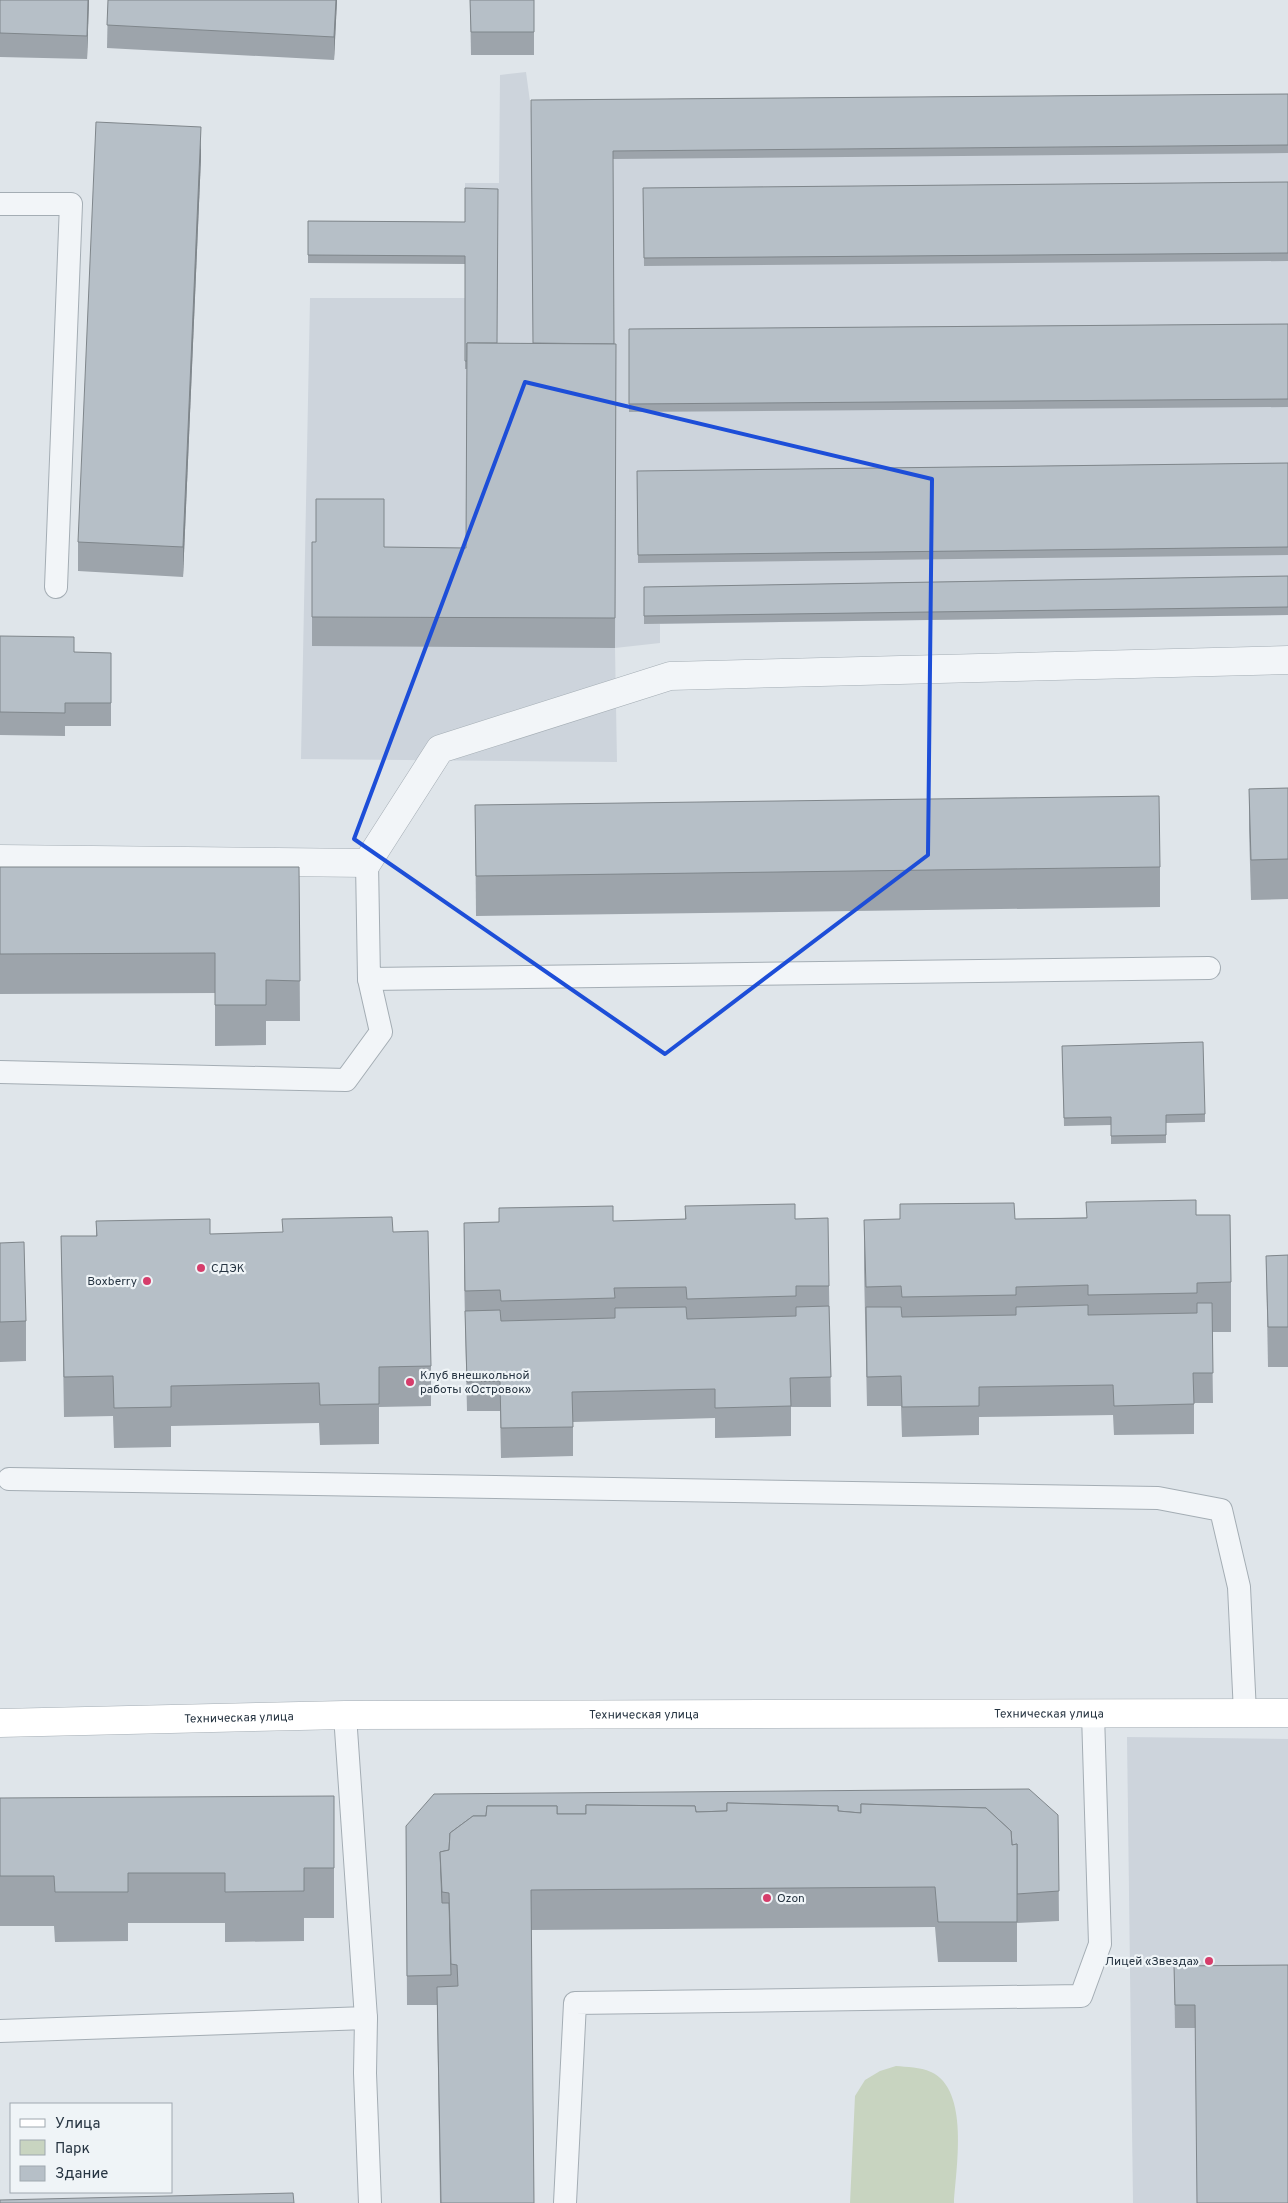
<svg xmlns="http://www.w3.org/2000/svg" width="1288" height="2203" font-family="Overpass,sans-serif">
	<rect width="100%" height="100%" fill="#dfe5ea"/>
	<!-- built -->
	<g fill="#cdd4dc">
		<polygon points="526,72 531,109 1288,102 1288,615 660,624 660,643 615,648 617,762 301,759 310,298 465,298 465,183 499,183 500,75"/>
		<polygon points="1127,1737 1288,1739 1288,2203 1133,2203"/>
	</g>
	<!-- green -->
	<path fill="#c8d4c0" d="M896,2066c11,1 24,1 35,6 39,18 25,96 23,131h-104l5,-107 10,-16 15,-9z"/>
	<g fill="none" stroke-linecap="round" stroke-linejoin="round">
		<defs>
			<g id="lane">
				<polyline points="0,204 71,204 56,587"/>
				<polyline points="367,863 369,979 1209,968"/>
				<polyline points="0,1072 346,1080 381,1032 369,979"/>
				<polyline points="9,1479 1158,1498 1221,1510 1239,1587 1245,1713"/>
				<polyline points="366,2018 365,2073 370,2203"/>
				<polyline points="0,2031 366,2018 345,1715"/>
				<polyline points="565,2203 575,2003 1081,1996 1100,1944 1093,1714"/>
			</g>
			<polyline id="street" points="0,859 367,863 440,749 670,676 1288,660"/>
			<g id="secondary">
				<path id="s1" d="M0,1723l345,-8 943,-2"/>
			</g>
		</defs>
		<!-- lane casing -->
		<use href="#lane" stroke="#a4adb4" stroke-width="24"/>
		<!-- street casing -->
		<use href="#street" stroke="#a4adb4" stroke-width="29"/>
		<!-- secondary casing -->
		<use href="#secondary" stroke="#a4adb4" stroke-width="29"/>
		<!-- lane -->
		<use href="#lane" stroke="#f2f5f8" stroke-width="22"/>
		<!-- street -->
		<use href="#street" stroke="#f2f5f8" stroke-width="28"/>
		<!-- secondary -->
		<use href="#secondary" stroke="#fff" stroke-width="28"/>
	</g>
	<!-- wall -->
	<g fill="#9da4ab">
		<polygon points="0,0 89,0 87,59 0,57"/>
		<polygon points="108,0 337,0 334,60 107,48"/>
		<polygon points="470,0 534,0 534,55 471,55"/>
		<polygon points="1288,94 1288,153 613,159 614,344 616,344 615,648 312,646 312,542 384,547 466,548 467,369 465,369 465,264 308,263 308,221 465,222 497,343 533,343 531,100"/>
		<polygon points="201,157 183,577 78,571 78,542"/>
		<polygon points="1288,182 1288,261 644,266 643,188"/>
		<polygon points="1288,324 1288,407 629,412 629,329"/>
		<polygon points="1288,463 1288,555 638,563 637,471"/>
		<polygon points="1288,576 1288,615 644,624 644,587"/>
		<polygon points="0,636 74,652 111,653 111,726 65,726 65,736 0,735"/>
		<polygon points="1288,788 1288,899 1251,900 1249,829 1249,789"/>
		<polygon points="475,805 1160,867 1160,907 476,916"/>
		<polygon points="0,867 299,867 300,1021 266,1021 266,1045 215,1046 215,993 0,994"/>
		<polygon points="1062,1046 1205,1114 1205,1122 1166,1123 1166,1143 1111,1144 1111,1125 1064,1126"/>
		<polygon points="685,1206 795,1219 829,1286 831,1407 791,1407 791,1436 715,1438 715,1418 573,1422 573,1456 501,1458 500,1411 467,1411 464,1273 464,1223 499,1222 499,1208 613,1221 685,1219"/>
		<polygon points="1196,1215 1231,1282 1231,1332 1212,1332 1213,1403 1194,1403 1194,1434 1114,1435 1113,1415 979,1417 979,1435 902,1437 901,1406 867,1406 864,1269 864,1220 1015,1219"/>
		<polygon points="96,1221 210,1234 393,1232 431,1366 431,1406 379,1407 379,1444 320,1445 319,1423 171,1426 171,1447 114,1448 113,1416 64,1417 61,1236 96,1236"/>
		<polygon points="0,1243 26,1321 26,1361 0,1362"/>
		<polygon points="1288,1255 1288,1367 1268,1367 1266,1256"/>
		<polygon points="0,1798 334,1836 334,1918 304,1918 304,1941 225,1942 225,1923 128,1923 128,1941 55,1942 54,1926 0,1926"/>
		<polygon points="1058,1815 1059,1921 1017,1923 1017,1962 938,1962 935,1927 531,1930 534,2203 440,2203 437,2005 407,2005 406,1826"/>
		<polygon points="1288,1965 1195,2028 1175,2028 1174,1966"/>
	</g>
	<!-- shaded-wall -->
	<g fill="#7f868b">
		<polygon points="88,0 89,0 87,59 87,36"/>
		<polygon points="336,0 337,0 334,60 334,37"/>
		<polygon points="201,127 201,157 183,577 183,547"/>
	</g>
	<!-- building -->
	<g fill="#b6bfc7" stroke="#7f868b">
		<polygon points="0,0 88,0 87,36 0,33"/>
		<polygon points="108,0 336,0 334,37 107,25"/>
		<polygon points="470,0 534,0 534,32 471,32"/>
		<polygon points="1288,94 1288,145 613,151 614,344 533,343 531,100"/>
		<polygon points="96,122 201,127 183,547 78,542"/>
		<polygon points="1288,182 1288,253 644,258 643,188"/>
		<polygon points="465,188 498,189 497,343 467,343 467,361 465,361 465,256 308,255 308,221 465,222"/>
		<polygon points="1288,324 1288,399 629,404 629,329"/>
		<polygon points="467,343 616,344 615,618 312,617 312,542 316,542 316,499 384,499 384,547 466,548"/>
		<polygon points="1288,463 1288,547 638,555 637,471"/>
		<polygon points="1288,576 1288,607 644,616 644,587"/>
		<polygon points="0,636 74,637 74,652 111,653 111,703 65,703 65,713 0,712"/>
		<polygon points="1288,788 1288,859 1251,860 1249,789"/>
		<polygon points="1159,796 1160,867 476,876 475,805"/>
		<polygon points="0,867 299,867 300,981 266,980 266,1005 215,1005 215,953 0,954"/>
		<polygon points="1203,1042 1205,1114 1166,1115 1166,1135 1111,1136 1111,1117 1064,1118 1062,1046"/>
		<polygon points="1196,1200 1196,1215 1230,1215 1231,1282 1197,1283 1197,1293 1088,1295 1088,1285 1016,1287 1016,1295 902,1297 901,1286 866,1287 864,1220 900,1219 900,1204 1014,1203 1015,1219 1087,1218 1086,1202"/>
		<polygon points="795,1204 795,1219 828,1218 829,1286 796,1286 796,1296 687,1299 686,1287 614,1288 615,1298 501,1301 500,1290 465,1291 464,1223 499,1222 499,1208 613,1206 613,1221 686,1219 685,1206"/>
		<polygon points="392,1217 393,1232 428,1231 431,1366 379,1367 379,1404 320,1405 319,1383 171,1386 171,1407 114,1408 113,1376 64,1377 61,1236 97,1236 96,1221 210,1219 210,1234 283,1232 282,1219"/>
		<polygon points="24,1242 26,1321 0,1322 0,1243"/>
		<polygon points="1288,1255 1288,1327 1268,1327 1266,1256"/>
		<polygon points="1197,1303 1212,1303 1213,1373 1193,1373 1194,1404 1114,1406 1113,1385 979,1387 979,1406 902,1407 901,1376 867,1377 866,1307 901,1307 902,1317 1016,1315 1016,1307 1088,1305 1088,1315 1197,1313"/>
		<polygon points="829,1306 831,1377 790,1378 791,1406 715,1408 715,1389 572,1392 573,1427 501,1428 500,1381 467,1382 465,1311 500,1310 501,1321 615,1318 615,1308 686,1307 687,1319 796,1316 796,1307"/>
		<polygon points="1029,1789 1058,1815 1059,1891 1017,1894 1017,1844 1012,1845 1011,1831 986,1808 861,1804 861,1813 838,1811 838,1806 727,1803 727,1811 696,1812 695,1806 586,1805 586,1814 557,1814 557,1806 487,1806 486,1816 473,1816 450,1833 449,1850 440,1852 442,1903 449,1903 451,1975 407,1976 406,1826 434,1794"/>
		<polygon points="334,1796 334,1868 304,1868 304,1891 225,1892 225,1873 128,1873 128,1892 55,1892 54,1876 0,1876 0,1798"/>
		<polygon points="727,1803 838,1806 838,1811 861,1813 861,1804 986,1808 1011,1831 1012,1845 1017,1844 1017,1922 938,1922 935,1887 531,1890 534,2203 441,2203 437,1987 458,1986 457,1965 451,1964 449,1893 442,1892 440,1852 449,1850 450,1833 473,1816 486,1816 487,1806 557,1806 557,1814 586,1814 586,1805 695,1806 696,1812 727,1811"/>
		<polygon points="1288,1965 1288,2203 1197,2203 1195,2005 1175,2005 1174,1966"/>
		<polygon points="293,2193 294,2203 0,2203 0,2200"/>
	</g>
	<!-- marked area -->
	<path fill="none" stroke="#1d4ed8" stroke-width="4" stroke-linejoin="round" d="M525,382l407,97 -4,376 -263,199 -311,-215z"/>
	<!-- markers -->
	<g fill="#d63d6b" stroke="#eff4f7" stroke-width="2">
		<circle cx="201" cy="1268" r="5"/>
		<circle cx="147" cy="1281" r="5"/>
		<circle cx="410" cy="1382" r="5"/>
		<circle cx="767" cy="1898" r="5"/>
		<circle cx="1209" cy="1961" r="5"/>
	</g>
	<g text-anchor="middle" stroke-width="4.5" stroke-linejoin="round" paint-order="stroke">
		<!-- poi labels -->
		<g font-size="12" fill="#273542" stroke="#eff4f7" text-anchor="start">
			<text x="211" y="1272">СДЭК</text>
			<text x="137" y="1285" text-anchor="end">Boxberry</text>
			<text x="420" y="1379">Клуб внешкольной<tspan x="420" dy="14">работы «Островок»</tspan></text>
			<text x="777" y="1902">Ozon</text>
			<text x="1199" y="1965" text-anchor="end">Лицей «Звезда»</text>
		</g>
		<!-- street labels -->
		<g font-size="12" fill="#273542" stroke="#eff4f7">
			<text dy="4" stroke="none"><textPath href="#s1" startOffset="1049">Техническая улица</textPath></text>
			<text dy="4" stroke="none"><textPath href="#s1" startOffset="644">Техническая улица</textPath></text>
			<text dy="4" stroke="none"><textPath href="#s1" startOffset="239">Техническая улица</textPath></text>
		</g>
	</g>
	<!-- legend -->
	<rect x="10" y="2103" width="162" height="90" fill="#eff4f7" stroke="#9fa8af"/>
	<rect x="20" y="2119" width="25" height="8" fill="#ffffff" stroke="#9fa8af"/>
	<text x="55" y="2128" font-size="15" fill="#273542">Улица</text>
	<rect x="20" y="2140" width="25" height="15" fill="#c8d4c0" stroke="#9fa8af"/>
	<text x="55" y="2153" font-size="15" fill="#273542">Парк</text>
	<rect x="20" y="2166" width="25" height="15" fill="#b6bfc7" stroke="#9fa8af"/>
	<text x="55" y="2178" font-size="15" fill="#273542">Здание</text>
</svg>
